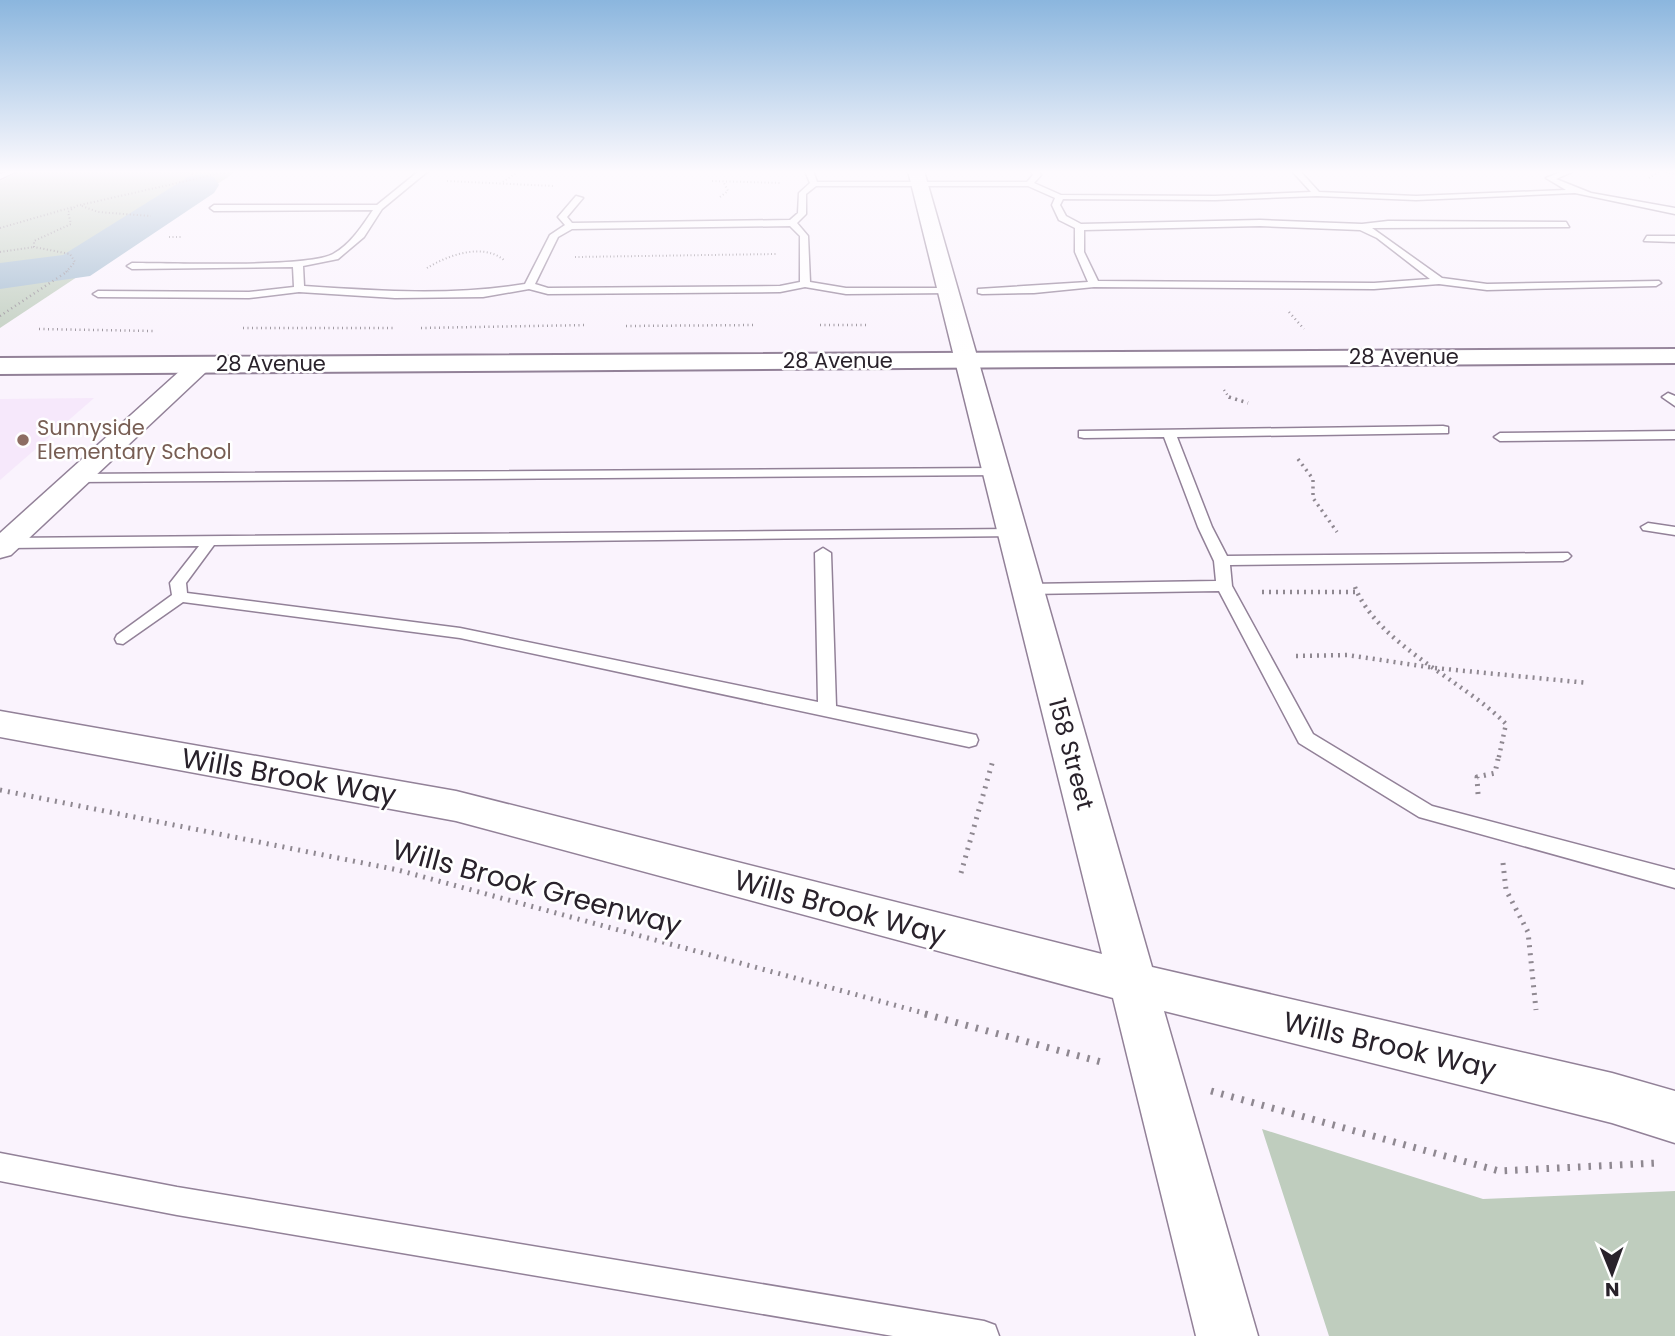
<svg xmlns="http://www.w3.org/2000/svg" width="1675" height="1336" font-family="Poppins,sans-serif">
	<rect width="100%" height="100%" fill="#faf3fd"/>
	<!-- built -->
	<polygon fill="#f6e8fb" points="94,398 0,480 0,399"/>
	<!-- green -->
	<g fill="#bfcdbe">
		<polygon points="20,171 237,171 0,328 0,181"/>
		<polygon points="1262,1129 1483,1199 1675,1191 1675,1336 1329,1336"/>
	</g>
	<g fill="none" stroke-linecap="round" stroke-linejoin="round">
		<!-- river -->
		<polygon fill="#a0b9ce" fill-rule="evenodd" points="201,174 214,177 219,185 214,193 90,276 0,289 0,263 63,255 188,177"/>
		<defs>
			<g id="lane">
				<polygon points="7,171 17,171 0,179 0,174"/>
				<path d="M419,171h9l-46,38 -18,28 -26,22 -35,7 1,20c74,5 148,10 221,-2l25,-49 15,-10 -7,-8 18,-21 7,2 -16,19 5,6 218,-3 8,-7 1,-20 11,-10 -5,-12h8l4,11h210l6,-7 -2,-4h8l2,4 -7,8 27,12 154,1 96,-4 -19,-21h8l19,21 97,4 150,-6 -20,-12 17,-7h11l-18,8 35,14 84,15v6l-100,-21 -159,7 -99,-4 -102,4 -152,-1 -3,6 6,11 15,8 179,-4 102,4 26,-3 178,1 3,5 -197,1 70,50 45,6 172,-3 2,2 -5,3 -169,4 -48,-6 -65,5 -280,-2 -60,6 -52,1 -4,-1v-4l110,-7 -13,-30v-24l-16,-8 -7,-15 3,-7 -27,-12h-212l-10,8v20l-9,9 11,13 2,46 36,6h102l4,1v4l-106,1 -41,-7 -25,5 -232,2 -19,-5 -46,8 -88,1 -96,-6 -50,6 -151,-1 -5,-3 5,-3 151,1 45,-5 -1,-20 -161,2 -5,-3 5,-3c37,0 176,5 201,-9 18,-10 29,-28 40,-44l-159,1 -4,-3 4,-3h163zM790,226l10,10v46l-20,4 -232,2 -13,-4 23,-47 14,-8zM1260,226l100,4 17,8 53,41 -56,4 -276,-2 -14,-29v-22z"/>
				<polygon points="1647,236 1675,236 1675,242 1644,241"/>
				<polygon points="1668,393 1675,396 1675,406 1662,397"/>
				<polygon points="1443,426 1448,427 1448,433 1177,437 1212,527 1227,556 1568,553 1571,556 1568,559 1563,561 1230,565 1232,586 1313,734 1432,806 1675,870 1675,888 1419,817 1299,743 1219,591 1028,594 1020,589 1028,584 1216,581 1214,561 1198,527 1164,437 1084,438 1079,437 1079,431"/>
				<polygon points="1675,431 1675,439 1500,441 1494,437 1500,433"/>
				<polygon points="996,468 1001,469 1001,475 75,482 68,478 75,474"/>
				<polygon points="1648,523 1675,527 1675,535 1643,530 1641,527"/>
				<polygon points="1013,529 1020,533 1018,536 214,545 186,583 187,593 460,628 818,702 815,553 823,548 831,553 836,706 976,735 978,740 976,745 969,747 460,638 183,602 123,644 117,643 115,639 117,635 172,595 170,583 199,546 6,548 0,545 1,540 6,538"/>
				<polygon points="0,1153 177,1187 984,1321 995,1325 999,1336 893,1336 177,1215 0,1181"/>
			</g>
			<g id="street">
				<polygon points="908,171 924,171 1152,967 1612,1073 1675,1091 1675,1143 1612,1123 1164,1011 1258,1336 1196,1336 1113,998 456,821 0,737 0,711 456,791 1102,954"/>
				<polygon points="200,358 208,360 211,365 208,370 11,555 0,558 0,533 192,360"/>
			</g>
			<polygon id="secondary" points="1675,349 1675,363 0,374 0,358"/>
		</defs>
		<!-- lane casing -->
		<use href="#lane" stroke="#928198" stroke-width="3"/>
		<!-- street casing -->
		<use href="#street" stroke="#928198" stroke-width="3"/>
		<!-- secondary casing -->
		<use href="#secondary" stroke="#928198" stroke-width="4"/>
		<!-- path-far5 -->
		<g stroke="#8f8891" stroke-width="2" stroke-dasharray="1 2.5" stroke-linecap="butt">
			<polyline points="126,171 189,172 195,176"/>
			<polyline points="1659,171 1675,174"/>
			<polyline points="1649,178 1660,171"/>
			<polyline points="447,181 554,186"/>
			<polyline points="712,181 781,183"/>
			<polyline points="503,182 519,171"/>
			<polyline points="720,197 728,191 723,181"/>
			<polyline points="82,206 98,212 151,216"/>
			<polyline points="0,228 73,207"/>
			<polyline points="169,237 182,237"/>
			<polyline points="0,252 34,247"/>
			<polyline points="575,257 776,254"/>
			<path d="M427,268c21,-13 57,-26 78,-7"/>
			<polyline points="66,272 75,262 70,254 34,247 34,241 71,224 68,212 76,206 230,171"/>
		</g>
		<!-- path-far4 -->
		<g stroke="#8f8891" stroke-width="2.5" stroke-dasharray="1 3.5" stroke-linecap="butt">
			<polyline points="1289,312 1304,329"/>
			<polyline points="0,316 68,271"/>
			<polyline points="820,325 866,325"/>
			<polyline points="626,326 756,325"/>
			<polyline points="243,328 393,328"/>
			<polyline points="421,328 587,325"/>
			<polyline points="39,329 154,331"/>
			<polyline points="1224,390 1230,399"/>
		</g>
		<!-- path-far3 -->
		<g stroke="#8f8891" stroke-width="3.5" stroke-dasharray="2 4.5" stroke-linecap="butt">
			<polyline points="1229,397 1248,403"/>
			<polyline points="1298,459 1313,479 1313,498 1337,532"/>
		</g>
		<!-- path-far2 -->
		<g stroke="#8f8891" stroke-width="4.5" stroke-dasharray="2 5" stroke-linecap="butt">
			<path d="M1355,587c23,58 108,93 151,137l-8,37"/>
			<polyline points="1262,592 1355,592"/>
			<polyline points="1296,656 1347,655 1435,668 1588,683"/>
		</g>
		<!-- path-far1 -->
		<g stroke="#8f8891" stroke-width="5" stroke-dasharray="2 6" stroke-linecap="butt">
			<polyline points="0,790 398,870 931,1015"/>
			<polyline points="1478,794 1477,777 1495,773 1498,759"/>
			<polyline points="1503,863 1506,890 1528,932 1536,1010"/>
			<polyline points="961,873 993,760"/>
		</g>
		<!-- path -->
		<g stroke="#8f8891" stroke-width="7" stroke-dasharray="2.5 8" stroke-linecap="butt">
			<polyline points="925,1014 1105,1063"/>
			<polyline points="1211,1091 1499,1171 1657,1163"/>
		</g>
		<!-- lane -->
		<use href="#lane" fill="#fff" fill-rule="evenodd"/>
		<!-- street -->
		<use href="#street" fill="#fff" fill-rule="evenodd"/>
		<!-- secondary -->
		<use href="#secondary" fill="#fff" fill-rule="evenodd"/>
	</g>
	<!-- sky -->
	<linearGradient id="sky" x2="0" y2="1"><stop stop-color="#8bb6de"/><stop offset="0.48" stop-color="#fdfafe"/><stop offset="1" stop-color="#fdfafe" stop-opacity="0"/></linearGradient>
	<rect width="1675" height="358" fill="url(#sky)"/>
	<!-- markers -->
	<circle fill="#8d6e63" stroke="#fff" stroke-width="2.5" cx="23" cy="440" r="7"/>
	<g text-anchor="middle" stroke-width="5" stroke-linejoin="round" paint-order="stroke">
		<!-- far-street labels -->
		<g font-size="21" fill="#29222b" stroke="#fff">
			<text x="1404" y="364">28 Avenue</text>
			<text x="838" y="368">28 Avenue</text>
			<text x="271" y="371">28 Avenue</text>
		</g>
		<!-- far-education labels -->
		<g font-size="21" fill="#785e54" stroke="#fff" text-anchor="start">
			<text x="37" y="435">Sunnyside<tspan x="37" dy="24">Elementary School</tspan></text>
		</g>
		<!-- street labels -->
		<g font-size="24" fill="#29222b" stroke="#fff">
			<text transform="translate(1071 754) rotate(75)" y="8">158 Street</text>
		</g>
		<!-- near-street labels -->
		<g font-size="28" fill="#29222b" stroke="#fff">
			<text transform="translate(289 776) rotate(10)" y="10">Wills Brook Way</text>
			<text transform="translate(537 887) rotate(15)" y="10">Wills Brook Greenway</text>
			<text transform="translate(840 907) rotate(15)" y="10">Wills Brook Way</text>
			<text transform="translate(1390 1045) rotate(13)" y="10">Wills Brook Way</text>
		</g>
	</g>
	<!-- north arrow -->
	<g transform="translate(1612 1273) rotate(179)" stroke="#ffffff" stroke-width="5" paint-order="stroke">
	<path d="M0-5L12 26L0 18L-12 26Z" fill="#29222b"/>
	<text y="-10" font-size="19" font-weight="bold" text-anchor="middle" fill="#29222b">N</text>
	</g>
</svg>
